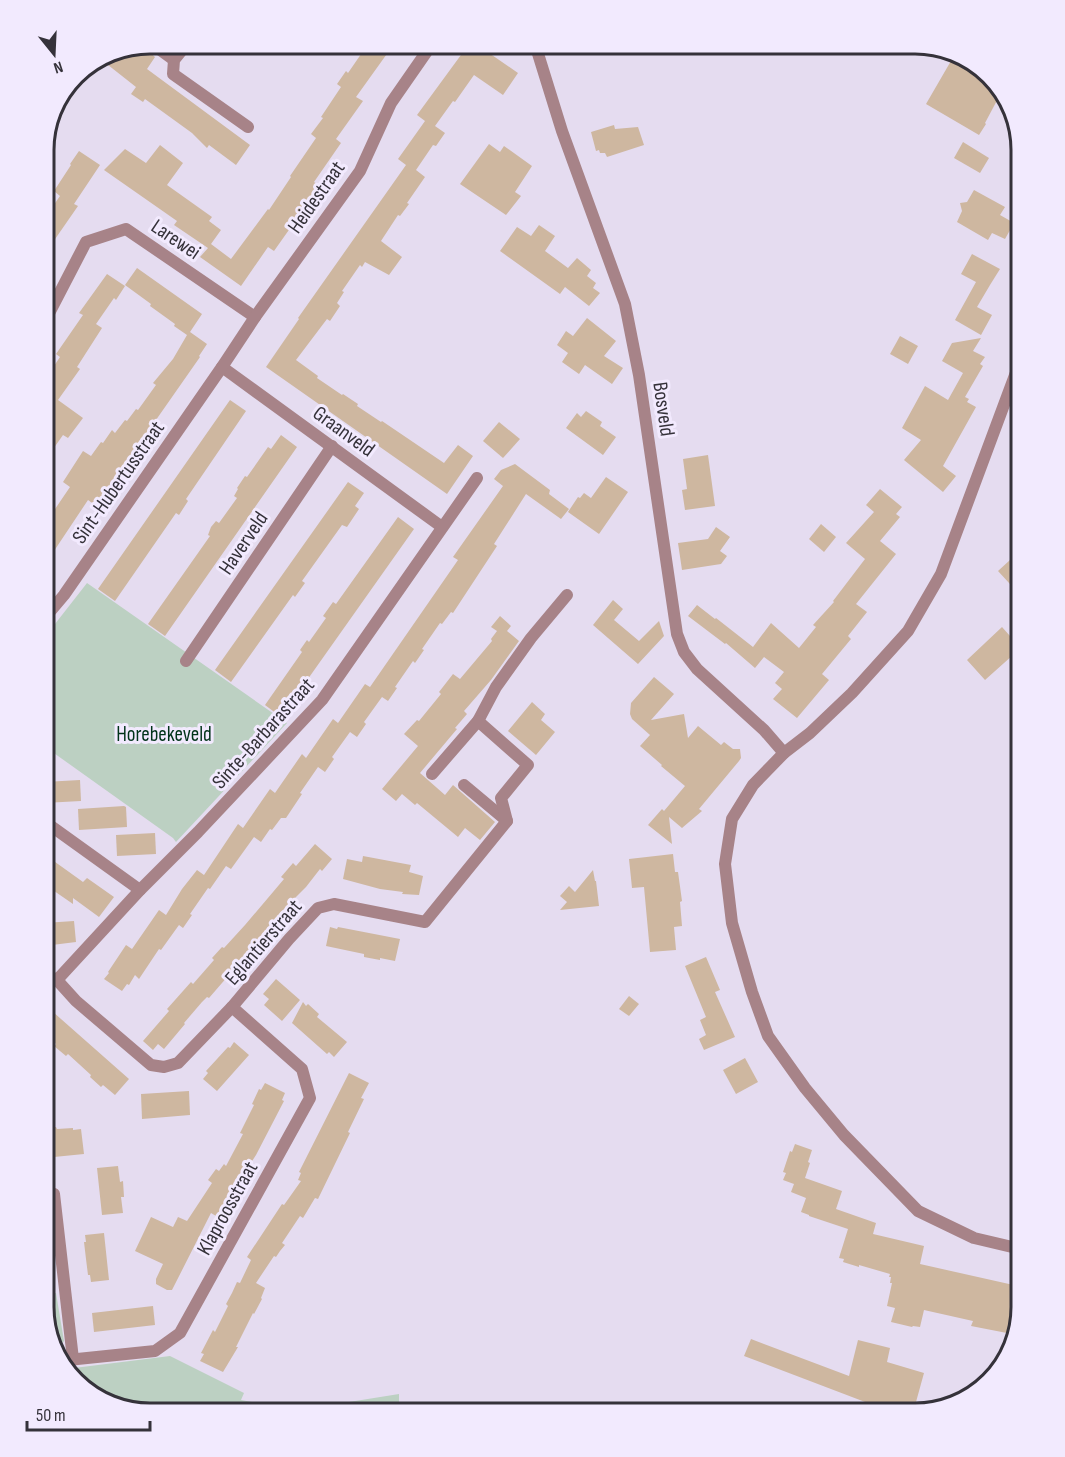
<svg xmlns="http://www.w3.org/2000/svg" width="1065" height="1457" font-family="'Sofia Sans Condensed',sans-serif">
	<rect width="100%" height="100%" fill="#e5dcf0"/>
	<!-- green -->
	<g fill="#bcd0c2">
		<polygon points="87,583 287,723 176,842 173,838 44,746 44,633 55,624"/>
		<polygon points="56,1293 64,1341 55,1351 44,1307 44,1295"/>
		<polygon points="170,1356 244,1393 241,1400 314,1413 143,1413 96,1399 66,1369"/>
		<polygon points="399,1394 399,1413 323,1413 349,1402"/>
	</g>
	<!-- building -->
	<g fill="#ceb7a0">
		<polygon points="368,44 394,44 356,97 363,101 336,139 341,143 314,182 320,186 274,251 268,247 241,286 200,257 208,248 174,225 177,221 104,170 125,149 146,163 160,145 183,163 167,185 212,217 209,221 221,230 211,244 231,259 268,209 269,210 291,177 290,176 316,138 311,134 323,118 321,117 341,87 337,84 346,71 348,73"/>
		<polygon points="469,44 476,44 518,73 503,95 474,75 455,102 453,101 435,126 445,133 436,146 433,145 416,170 425,177 407,203 409,204 400,216 398,215 381,241 402,257 389,275 365,262 362,267 360,265 342,291 344,292 337,303 340,306 330,321 327,319 296,360 318,376 317,378 342,395 343,394 358,404 357,406 381,422 382,421 444,463 458,445 473,456 447,494 266,367 299,319 298,318 406,165 398,159 425,121 417,115"/>
		<polygon points="143,46 155,57 147,69 250,145 236,165 209,145 207,148 192,133 145,99 143,102 131,94 136,87 103,61"/>
		<polygon points="955,54 969,58 1002,91 985,123 986,124 979,135 926,104"/>
		<polygon points="614,125 615,129 638,127 644,145 607,157 605,153 600,153 599,150 596,151 591,132"/>
		<polygon points="963,142 989,158 980,173 954,158"/>
		<polygon points="489,144 500,152 504,146 532,166 515,192 521,196 506,215 460,184"/>
		<polygon points="79,151 100,165 74,204 78,206 44,255 44,219 60,196 54,191 71,165 70,164"/>
		<polygon points="974,190 1005,207 1000,215 1014,223 1005,239 992,233 988,240 957,222 962,211 960,203 967,202"/>
		<polygon points="539,225 555,236 545,251 568,268 577,258 591,270 587,276 596,283 593,288 600,293 589,306 565,287 560,294 500,251 517,227 531,236"/>
		<polygon points="972,254 1000,269 990,285 977,307 992,315 981,335 955,320 976,282 961,274"/>
		<polygon points="137,268 202,314 190,332 207,344 199,356 200,357 100,500 99,499 95,505 88,500 44,566 44,530 55,514 53,512 70,487 63,482 83,451 91,456 101,442 103,443 112,430 115,433 125,420 127,421 136,409 138,410 156,385 153,383 173,359 187,335 174,326 175,324 150,306 151,304 125,285"/>
		<polygon points="107,274 125,286 116,300 114,298 96,324 102,328 77,367 80,369 58,400 83,418 68,438 63,435 44,462 44,381 60,357 56,354 83,315 79,313"/>
		<polygon points="587,318 616,341 604,356 623,368 612,384 585,365 579,374 562,362 568,353 557,345 566,331 573,336"/>
		<polygon points="900,336 918,346 908,364 890,354"/>
		<polygon points="981,338 973,351 985,357 980,364 983,366 965,397 969,399 967,402 976,407 943,466 956,476 943,492 904,460 921,440 902,428 925,386 948,400 963,373 942,361 952,343"/>
		<polygon points="230,400 246,411 186,499 188,501 179,515 176,513 115,601 98,589"/>
		<polygon points="586,411 602,422 600,426 616,437 603,455 566,428 577,413 581,417"/>
		<polygon points="499,422 520,439 503,458 483,441"/>
		<polygon points="281,435 297,447 165,636 148,624 210,536 208,535 211,527 216,521 219,523 237,498 234,496 238,489 237,488 245,476 247,477 268,447 271,449"/>
		<polygon points="708,455 715,506 685,510 682,490 687,489 683,459"/>
		<polygon points="515,464 550,490 549,494 569,509 561,519 526,494 494,544 497,546 453,613 451,612 442,624 440,623 422,649 424,650 415,663 413,661 395,687 397,688 388,701 382,697 364,722 366,724 357,737 350,732 332,757 334,759 325,772 318,767 300,793 302,794 286,818 281,818 272,830 270,829 261,842 254,837 231,869 226,866 210,889 208,888 190,914 192,915 183,928 179,925 161,950 159,949 139,979 135,975 129,985 127,984 122,991 104,979 109,973 108,972 126,945 132,949 159,910 166,915 182,889 197,870 204,875 238,824 243,828 270,789 275,793 302,754 306,758 333,719 338,723 365,684 370,687 458,560 453,557 503,486 494,479 501,470"/>
		<polygon points="606,477 628,492 599,534 568,512 578,497 580,498 584,493 591,498"/>
		<polygon points="348,482 364,493 355,506 359,509 347,527 342,525 302,581 305,583 295,597 293,595 231,682 215,670"/>
		<polygon points="880,489 902,507 896,514 900,517 880,541 896,554 856,604 867,612 848,636 851,639 822,674 829,680 797,718 773,699 782,689 775,683 784,672 764,657 755,668 726,643 725,644 688,616 697,605 715,619 716,618 753,647 771,623 799,648 816,627 813,625 834,602 833,601 865,559 846,543 874,512 866,505"/>
		<polygon points="398,517 414,529 281,717 265,705 302,652 300,650 307,640 309,642 326,618 323,616 333,602 336,604"/>
		<polygon points="821,524 836,537 824,552 809,539"/>
		<polygon points="716,527 730,537 720,551 727,556 721,564 682,570 678,543 708,539"/>
		<polygon points="1010,560 1015,565 1022,560 1022,597 998,571"/>
		<polygon points="613,600 623,609 614,620 639,641 659,621 664,636 638,664 593,625"/>
		<polygon points="500,616 511,626 507,631 519,641 491,680 464,711 467,714 455,728 457,729 420,773 445,795 453,785 495,822 480,840 465,828 458,837 417,803 415,805 402,794 396,801 382,789 418,746 404,734 417,720 419,721 441,694 439,692 453,674 460,679 492,641 491,639 497,631 491,627"/>
		<polygon points="1002,627 1010,636 1013,634 1022,643 1022,647 985,680 967,660"/>
		<polygon points="654,677 674,694 651,720 684,714 688,738 698,726 721,745 724,742 733,749 740,749 741,758 739,761 699,809 702,811 682,828 669,817 672,844 648,825 662,809 664,811 685,786 661,766 662,765 640,746 650,735 632,719 630,714 631,703"/>
		<polygon points="532,702 545,714 541,720 555,732 536,755 508,731"/>
		<polygon points="80,780 81,801 44,803 44,782"/>
		<polygon points="124,806 126,807 127,827 79,830 78,809"/>
		<polygon points="155,833 156,854 117,856 116,835"/>
		<polygon points="315,844 332,859 322,871 320,869 306,887 279,914 260,937 261,938 209,998 207,997 202,1002 184,1023 185,1024 164,1049 158,1044 153,1050 143,1041 169,1011 167,1009 191,982 193,984 214,960 212,958 222,947 224,948 245,925 284,879 281,877 293,863 296,866"/>
		<polygon points="44,854 83,882 87,878 114,897 99,917 73,898 73,904 44,884"/>
		<polygon points="673,854 675,872 678,872 682,901 680,902 682,926 674,927 676,950 650,952 644,887 632,888 629,859"/>
		<polygon points="363,856 411,865 409,872 423,876 419,895 402,894 403,892 380,889 343,879 347,859 362,862"/>
		<polygon points="593,870 595,881 596,881 599,906 560,910 567,902 560,896 569,886 575,892"/>
		<polygon points="74,921 76,942 44,946 44,923"/>
		<polygon points="330,927 337,929 338,927 400,939 395,961 380,958 380,960 364,957 364,954 326,946"/>
		<polygon points="706,957 720,990 715,992 735,1037 704,1050 699,1039 706,1035 700,1020 706,1017 685,966"/>
		<polygon points="276,979 300,1000 282,1021 264,1005 269,999 263,994"/>
		<polygon points="629,996 639,1004 629,1016 619,1009"/>
		<polygon points="303,1002 306,1006 308,1004 319,1014 317,1017 347,1042 334,1057 329,1052 327,1054 292,1023"/>
		<polygon points="44,1004 129,1079 115,1095 103,1085 101,1087 90,1077 91,1075 68,1054 66,1056 54,1046 56,1044 44,1033"/>
		<polygon points="234,1042 249,1055 217,1091 203,1079 208,1073 206,1071 228,1047 230,1048"/>
		<polygon points="745,1058 758,1082 736,1094 723,1070"/>
		<polygon points="349,1073 369,1083 361,1098 364,1099 348,1132 350,1133 318,1199 315,1198 303,1218 300,1216 282,1243 285,1245 280,1251 276,1257 274,1256 256,1283 265,1288 261,1298 262,1299 254,1314 253,1313 236,1347 238,1347 223,1372 200,1361 204,1354 201,1353 213,1330 215,1332 228,1306 226,1304 232,1293 237,1282 240,1283 251,1260 247,1257 282,1204 284,1205 301,1181 298,1180 301,1173 299,1172"/>
		<polygon points="265,1083 285,1093 282,1100 284,1101 256,1155 238,1183 240,1184 222,1211 220,1210 216,1216 211,1213 172,1290 167,1290 156,1284 156,1279 163,1264 135,1251 151,1217 173,1227 178,1217 187,1221 212,1183 208,1180 216,1169 219,1171 224,1164 226,1166 243,1134 240,1133 254,1105 252,1104 259,1089 261,1090"/>
		<polygon points="189,1091 190,1115 142,1119 141,1094"/>
		<polygon points="56,1127 57,1129 73,1128 73,1130 81,1129 84,1154 44,1158 44,1128"/>
		<polygon points="795,1144 812,1150 808,1162 810,1163 805,1178 842,1191 836,1209 876,1223 873,1234 924,1246 920,1264 1022,1287 1022,1308 1017,1325 1014,1324 1012,1334 971,1326 973,1321 924,1310 920,1327 913,1326 912,1327 891,1322 895,1308 887,1306 892,1283 890,1283 891,1277 889,1277 890,1274 859,1265 859,1267 843,1262 844,1259 839,1258 848,1229 809,1216 809,1215 801,1212 806,1198 791,1192 794,1184 783,1180 786,1173 783,1172 790,1151 792,1152"/>
		<polygon points="118,1166 120,1182 123,1181 124,1197 121,1197 123,1213 102,1215 97,1168"/>
		<polygon points="104,1233 109,1280 91,1282 90,1275 88,1275 86,1259 84,1242 86,1242 85,1235"/>
		<polygon points="153,1306 155,1325 94,1332 92,1313"/>
		<polygon points="751,1339 849,1376 858,1340 890,1348 887,1362 924,1373 916,1402 920,1403 916,1413 894,1413 744,1356"/>
	</g>
	<g fill="none" stroke-linecap="round" stroke-linejoin="round">
		<!-- minor -->
		<g stroke="#a78388" stroke-width="12">
			<polyline points="152,44 174,60"/>
			<polyline points="187,44 174,60 173,74 248,127"/>
			<polyline points="535,44 562,131 625,304 639,375 677,634 684,652 697,669 764,730 784,753"/>
			<polyline points="44,323 86,242 126,229 255,317"/>
			<polyline points="222,367 442,527"/>
			<polyline points="44,617 48,614 64,595 222,367 255,317 360,171 391,103 432,44"/>
			<polyline points="186,661 332,446"/>
			<polyline points="478,721 496,687 531,638 567,595"/>
			<polyline points="464,785 507,821"/>
			<polyline points="44,821 140,890"/>
			<polyline points="44,974 57,980 76,1001 151,1065 164,1067 178,1063 232,1007 289,939 318,908 334,904 425,922 507,821 501,798 528,765 478,721 432,774"/>
			<polyline points="57,980 140,890 198,832 322,700 477,478"/>
			<polyline points="54,1194 73,1359"/>
			<polyline points="1021,1249 974,1238 918,1211 844,1135 805,1088 768,1036 752,992 732,923 725,864 732,819 753,785 784,753 810,733 852,693 908,631 941,574 1021,359"/>
			<polyline points="58,1361 155,1351 180,1333 310,1098 302,1069 232,1007"/>
		</g>
	</g>
	<g text-anchor="middle" stroke-width="6" stroke-linejoin="round" paint-order="stroke">
		<!-- street labels -->
		<g font-size="21" fill="#35323a" stroke="#f2eafe">
			<text transform="translate(316 197) rotate(-55)" y="7">Heidestraat</text>
			<text transform="translate(176 239) rotate(34)" y="7">Larewei</text>
			<text transform="translate(664 409) rotate(82)" y="7">Bosveld</text>
			<text transform="translate(344 431) rotate(36)" y="7">Graanveld</text>
			<text transform="translate(118 482) rotate(-55)" y="7">Sint-Hubertusstraat</text>
			<text transform="translate(243 543) rotate(-56)" y="7">Haverveld</text>
			<text transform="translate(263 733) rotate(-48)" y="7">Sinte-Barbarastraat</text>
			<text transform="translate(263 942) rotate(-49)" y="7">Eglantierstraat</text>
			<text transform="translate(227 1208) rotate(-61)" y="7">Klaproosstraat</text>
		</g>
		<!-- park labels -->
		<g font-size="21" fill="#003319" stroke="#f2eafe">
			<text x="164" y="741">Horebekeveld</text>
		</g>
	</g>
	<!-- crop -->
	<path d="M0 0H1065V1457H0ZM150 54H915A96 96 0 0 1 1011 150V1307A96 96 0 0 1 915 1403H150A96 96 0 0 1 54 1307V150A96 96 0 0 1 150 54Z" fill="#f2eafe" fill-rule="evenodd"/>
	<path fill="none" stroke="#35323a" stroke-width="3" d="M150 54H915A96 96 0 0 1 1011 150V1307A96 96 0 0 1 915 1403H150A96 96 0 0 1 54 1307V150A96 96 0 0 1 150 54Z"/>
	<!-- north arrow -->
	<g transform="translate(54 54) rotate(162)" stroke="#f2eafe" stroke-width="4.5" paint-order="stroke">
	<path d="M0-4.5L10 22L0 15L-10 22Z" fill="#35323a"/>
	<text y="-9" font-size="16" font-weight="bold" text-anchor="middle" fill="#35323a">N</text>
	</g>
	<!-- scale -->
	<path d="M27 1421v9h123v-9" fill="none" stroke="#35323a" stroke-width="3"/>
	<text x="36" y="1421" font-size="18" fill="#35323a" stroke="#f2eafe" stroke-width="4.5" paint-order="stroke">50 m</text>
</svg>
